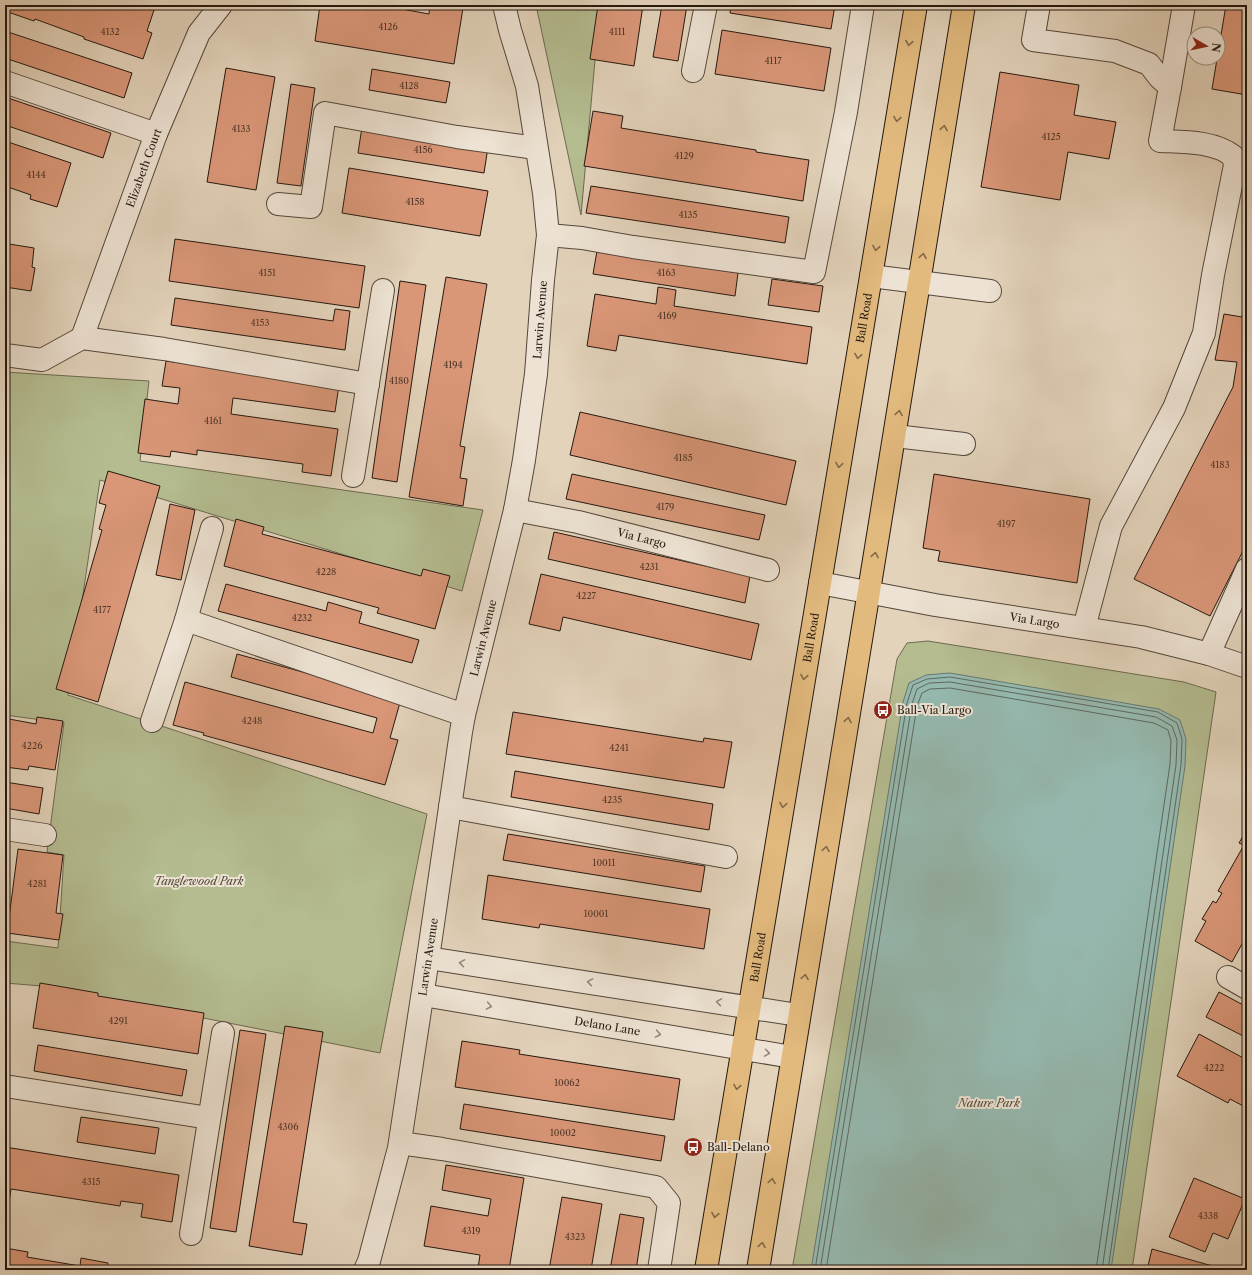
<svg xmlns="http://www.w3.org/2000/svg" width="1252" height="1275" font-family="'Libre Caslon Text',serif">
	<rect width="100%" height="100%" fill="#e3d3bb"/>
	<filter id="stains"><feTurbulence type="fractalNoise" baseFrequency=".005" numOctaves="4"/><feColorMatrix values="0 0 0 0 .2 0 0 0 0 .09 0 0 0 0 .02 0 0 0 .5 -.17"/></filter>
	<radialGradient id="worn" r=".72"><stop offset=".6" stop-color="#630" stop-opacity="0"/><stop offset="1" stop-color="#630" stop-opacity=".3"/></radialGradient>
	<!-- green -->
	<g fill="#b4bc90" stroke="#6c6a50">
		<polygon points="536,5 600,5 581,215"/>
		<polygon points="5,372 149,381 140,461 483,510 462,591 100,480 68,695 427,814 380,1053 42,986 5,983 5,941 58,948 64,855 47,852 64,723 5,715"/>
		<polygon points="928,641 1184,682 1216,692 1132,1270 792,1270 897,659 907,643"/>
	</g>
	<!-- water -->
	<polygon fill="#95b8ae" stroke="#68786f" points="950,673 1159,709 1180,720 1186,739 1185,766 1111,1270 811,1270 903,702 909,683 926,675"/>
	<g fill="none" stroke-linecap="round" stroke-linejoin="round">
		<!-- shore -->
		<g stroke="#5d685f" stroke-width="1">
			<polyline points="815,1270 907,703 913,685 927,679 950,677 1158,712 1177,723 1182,739 1181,765 1108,1270"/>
			<polyline points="820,1270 912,704 917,689 929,683 950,682 1156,717 1172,726 1177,740 1176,765 1102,1270"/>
			<polyline points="826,1270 917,706 922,693 930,689 950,688 1154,723 1168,730 1171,741 1170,764 1096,1270"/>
		</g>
	</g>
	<!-- building -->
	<g fill="#da9778" stroke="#251810">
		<polygon points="5,5 117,5 126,8 127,5 150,5 155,7 147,31 152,33 143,59 84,39 84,37 35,19 34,21 5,11"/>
		<polygon points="320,5 380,5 429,14 430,5 446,5 463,8 454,64 315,41"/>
		<polygon points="598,5 643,5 634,66 590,59"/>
		<polygon points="662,5 687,5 678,61 653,57"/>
		<polygon points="731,5 835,5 831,29 730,13"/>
		<polygon points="1226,5 1247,5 1247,95 1212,89"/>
		<polygon points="722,30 831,48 824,91 715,74"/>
		<polygon points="5,31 132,73 124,98 5,58"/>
		<polygon points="226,68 275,77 256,190 207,182"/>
		<polygon points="372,69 450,82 446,103 369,90"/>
		<polygon points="1000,72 1079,85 1074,115 1116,122 1109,159 1068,152 1060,200 981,187"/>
		<polygon points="291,84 315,88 301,186 277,183"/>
		<polygon points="5,97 111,133 103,158 5,125"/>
		<polygon points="593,111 623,116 621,128 756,150 756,152 809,160 803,201 584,166"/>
		<polygon points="362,127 488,147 484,173 358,153"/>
		<polygon points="5,141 71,163 57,207 30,199 31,195 5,186"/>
		<polygon points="349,168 488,191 480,236 342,213"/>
		<polygon points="591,186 789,217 785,243 586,213"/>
		<polygon points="175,239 365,266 359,308 169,281"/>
		<polygon points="5,240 9,241 9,244 34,248 32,267 35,268 31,291 5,287"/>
		<polygon points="597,251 738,273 735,296 593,274"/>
		<polygon points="446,277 487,284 460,446 465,447 460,478 467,479 463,506 409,497"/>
		<polygon points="772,279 823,286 819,312 768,305"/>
		<polygon points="400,281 426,285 397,482 372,478"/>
		<polygon points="1247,286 1247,543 1210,616 1134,579 1233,387 1237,362 1215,360 1224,314 1242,317"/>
		<polygon points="658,287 676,290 674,306 812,327 807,364 619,335 616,351 587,346 595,294 656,304"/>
		<polygon points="175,298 333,321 335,309 350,311 345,350 171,325"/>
		<polygon points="166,361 339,385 335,412 233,398 231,414 338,429 331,476 302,472 303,464 197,450 197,455 171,451 170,457 138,453 145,399 178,404 180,388 162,386"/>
		<polygon points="580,412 796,461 786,505 570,455"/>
		<polygon points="108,471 160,486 98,702 56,689 102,530 99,529 106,505 99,503"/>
		<polygon points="572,474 765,515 759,540 566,499"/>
		<polygon points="934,474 1090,499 1077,583 938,561 940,551 923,548"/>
		<polygon points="170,504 195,510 181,580 156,575"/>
		<polygon points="236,519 264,527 262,534 421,576 423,569 450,576 435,629 377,613 379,608 224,566"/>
		<polygon points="554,532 750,576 745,603 548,559"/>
		<polygon points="541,574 759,624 751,660 563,617 560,631 529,624"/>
		<polygon points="226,584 326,611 328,602 362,612 359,623 419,640 412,663 218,611"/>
		<polygon points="237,654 401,699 390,738 398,740 385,785 203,735 204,733 173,725 185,682 373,733 377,718 231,677"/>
		<polygon points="513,712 703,742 704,738 732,742 724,788 506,754"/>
		<polygon points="37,717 63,721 55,770 29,766 28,770 5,767 5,726 8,726 9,719 36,724"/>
		<polygon points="515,771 713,804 709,830 511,797"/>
		<polygon points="5,782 43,788 39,814 5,808"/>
		<polygon points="1247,829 1247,935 1232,962 1195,941 1206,921 1202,919 1213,901 1216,903 1222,893 1218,891 1244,845 1239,843"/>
		<polygon points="508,834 705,866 701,892 503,860"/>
		<polygon points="18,849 63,855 56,913 63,914 59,940 7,933"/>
		<polygon points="488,875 710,909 704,949 540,924 539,928 482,919"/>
		<polygon points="40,983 98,993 98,996 204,1013 198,1054 33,1028"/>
		<polygon points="1219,992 1247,1007 1247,1038 1206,1017"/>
		<polygon points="285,1026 323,1032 293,1222 307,1224 302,1255 249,1246"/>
		<polygon points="240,1030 266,1034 236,1232 210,1228"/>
		<polygon points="1199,1034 1247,1060 1247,1108 1230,1099 1228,1103 1177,1076"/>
		<polygon points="462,1041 520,1050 519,1054 680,1079 674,1120 455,1087"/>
		<polygon points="38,1045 187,1070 182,1096 34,1071"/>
		<polygon points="464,1104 665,1136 661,1161 460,1129"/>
		<polygon points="81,1117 159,1128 155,1154 77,1142"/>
		<polygon points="5,1147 179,1175 172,1222 141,1217 143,1204 121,1201 120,1206 11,1189 9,1202 5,1201"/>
		<polygon points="446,1165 524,1178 509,1270 493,1270 478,1268 480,1255 424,1246 431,1206 488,1216 491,1199 442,1190"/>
		<polygon points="1194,1178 1245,1199 1228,1239 1213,1233 1205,1252 1169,1237"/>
		<polygon points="562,1197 602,1204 591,1270 549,1270"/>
		<polygon points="620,1214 644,1218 636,1270 610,1270"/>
		<polygon points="5,1248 28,1252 27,1257 80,1266 81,1258 108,1263 107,1270 5,1270"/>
		<polygon points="1152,1249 1227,1270 1147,1270"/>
	</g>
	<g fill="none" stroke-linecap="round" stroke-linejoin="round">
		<defs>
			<g id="minor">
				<polyline points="1039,5 1033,40 1115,51 1149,64 1159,77 1170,87"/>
				<polyline points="693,71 706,5"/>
				<polyline points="5,82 156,134"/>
				<polyline points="278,204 311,207 325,113 457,137 536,148"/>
				<polyline points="548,235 582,238 633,247 814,272 846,112 863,5"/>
				<polyline points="871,276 990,291"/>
				<path id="s1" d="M82,338l74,-204 43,-101 22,-28"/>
				<polyline points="5,355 42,360 82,338 164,349 368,384"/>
				<polyline points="895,436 964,444"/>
				<polyline points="353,476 383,290"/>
				<path id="s2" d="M515,510l63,12 190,48"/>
				<path id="s3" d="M820,583l115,22 206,32 68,17 38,13"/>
				<polyline points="186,620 212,528"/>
				<path d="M1084,628l27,-102 63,-118 30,-75 9,-58 22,-110 -2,-9c-19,-15 -50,-14 -73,-15l10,-54 14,-82"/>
				<polyline points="1209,654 1247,569"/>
				<polyline points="152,721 186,620 464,715"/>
				<polyline points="450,807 726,857"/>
				<polyline points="5,829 45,835"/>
				<polyline points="428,958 798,1015"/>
				<polyline points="1228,977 1247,988"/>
				<path id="s4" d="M423,995l369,62"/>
				<polyline points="5,1086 209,1118"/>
				<polyline points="400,1143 442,1149 656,1187 669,1203 659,1270"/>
				<polyline points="191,1234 223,1033"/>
				<path id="s5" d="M365,1270l4,-9 30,-113 29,-190 33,-226 3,-17 51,-205 9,-50 12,-86 7,-94 5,-45 -4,-42 -17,-107 -17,-56 -6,-25"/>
			</g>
			<g id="major">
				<path id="s6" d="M706,1270l210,-1265"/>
				<path d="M758,1270c69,-422 138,-843 206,-1265"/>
			</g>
		</defs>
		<!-- minor casing -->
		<use href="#minor" stroke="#54473b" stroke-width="24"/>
		<!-- major casing -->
		<use href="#major" stroke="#251810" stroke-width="24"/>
		<!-- minor -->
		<use href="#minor" stroke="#ede2d3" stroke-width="22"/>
		<!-- major -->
		<use href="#major" stroke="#e2ba7e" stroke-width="22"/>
	</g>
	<!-- one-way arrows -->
	<defs><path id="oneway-chevron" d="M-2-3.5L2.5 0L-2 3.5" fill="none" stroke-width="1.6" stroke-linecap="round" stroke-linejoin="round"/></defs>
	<g stroke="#846947">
		<use href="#oneway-chevron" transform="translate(909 43) rotate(99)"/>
		<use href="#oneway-chevron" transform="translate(897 119) rotate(99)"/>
		<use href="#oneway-chevron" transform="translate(944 128) rotate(-81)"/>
		<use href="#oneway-chevron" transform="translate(876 248) rotate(99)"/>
		<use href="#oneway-chevron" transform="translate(923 256) rotate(-81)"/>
		<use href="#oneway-chevron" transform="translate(858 356) rotate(99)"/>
		<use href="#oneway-chevron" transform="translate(899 413) rotate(-81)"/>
		<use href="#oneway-chevron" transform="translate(839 465) rotate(99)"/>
		<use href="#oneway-chevron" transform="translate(875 555) rotate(-81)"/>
		<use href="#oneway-chevron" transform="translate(804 677) rotate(99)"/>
		<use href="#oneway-chevron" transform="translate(848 720) rotate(-81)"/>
		<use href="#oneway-chevron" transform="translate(783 805) rotate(99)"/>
		<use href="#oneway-chevron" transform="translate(826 849) rotate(-81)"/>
		<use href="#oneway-chevron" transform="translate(805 977) rotate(-81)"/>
		<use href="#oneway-chevron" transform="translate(737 1087) rotate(99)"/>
		<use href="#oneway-chevron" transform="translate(772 1181) rotate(-81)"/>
		<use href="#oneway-chevron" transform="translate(715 1215) rotate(99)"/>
		<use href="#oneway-chevron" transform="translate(762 1245) rotate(-81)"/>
	</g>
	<g stroke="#93877b">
		<use href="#oneway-chevron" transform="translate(462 963) rotate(-171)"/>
		<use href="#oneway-chevron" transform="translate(590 982) rotate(-171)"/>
		<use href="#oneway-chevron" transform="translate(719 1002) rotate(-171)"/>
		<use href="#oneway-chevron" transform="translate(489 1006) rotate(10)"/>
		<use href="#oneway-chevron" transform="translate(658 1034) rotate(10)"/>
		<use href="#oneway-chevron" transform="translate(767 1053) rotate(9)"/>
	</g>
	<!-- icons -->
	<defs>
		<symbol id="bus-disc" viewBox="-11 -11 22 22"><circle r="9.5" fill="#8f2418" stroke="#ede2d3"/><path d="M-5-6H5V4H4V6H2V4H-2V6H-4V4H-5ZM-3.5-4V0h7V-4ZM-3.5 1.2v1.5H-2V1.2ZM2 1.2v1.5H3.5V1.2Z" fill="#fff"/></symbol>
	</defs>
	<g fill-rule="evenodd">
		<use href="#bus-disc" x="872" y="699" width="22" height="22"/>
		<use href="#bus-disc" x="682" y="1136" width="22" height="22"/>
	</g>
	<g text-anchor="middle" stroke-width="4" stroke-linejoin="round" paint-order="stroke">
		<!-- number labels -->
		<g font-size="9" fill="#52382a">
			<text x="388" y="30">4126</text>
			<text x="110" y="35">4132</text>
			<text x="617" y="35">4111</text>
			<text x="773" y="64">4117</text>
			<text x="409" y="89">4128</text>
			<text x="241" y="132">4133</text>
			<text x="1051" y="140">4125</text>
			<text x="423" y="153">4156</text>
			<text x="684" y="159">4129</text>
			<text x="36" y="178">4144</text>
			<text x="415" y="205">4158</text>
			<text x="688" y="218">4135</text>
			<text x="267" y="276">4151</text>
			<text x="666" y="276">4163</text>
			<text x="667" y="319">4169</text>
			<text x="260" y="326">4153</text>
			<text x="453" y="368">4194</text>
			<text x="399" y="384">4180</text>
			<text x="213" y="424">4161</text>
			<text x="683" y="461">4185</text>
			<text x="1220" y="468">4183</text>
			<text x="665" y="510">4179</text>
			<text x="1006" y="527">4197</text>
			<text x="649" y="570">4231</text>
			<text x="326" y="575">4228</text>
			<text x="586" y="599">4227</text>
			<text x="102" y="613">4177</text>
			<text x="302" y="621">4232</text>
			<text x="252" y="724">4248</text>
			<text x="32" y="749">4226</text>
			<text x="619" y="751">4241</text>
			<text x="612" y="803">4235</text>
			<text x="604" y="866">10011</text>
			<text x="37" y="887">4281</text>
			<text x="596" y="917">10001</text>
			<text x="118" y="1024">4291</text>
			<text x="1214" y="1071">4222</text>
			<text x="567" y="1086">10062</text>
			<text x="288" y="1130">4306</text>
			<text x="563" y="1136">10002</text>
			<text x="91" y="1185">4315</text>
			<text x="1208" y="1219">4338</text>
			<text x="471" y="1234">4319</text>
			<text x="575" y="1240">4323</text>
		</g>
		<!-- street labels -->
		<g font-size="11" fill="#251810" stroke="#ede2d3">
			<text dy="4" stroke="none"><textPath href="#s1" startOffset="181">Elizabeth Court</textPath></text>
			<text dy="4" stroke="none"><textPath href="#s6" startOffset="965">Ball Road</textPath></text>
			<text dy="4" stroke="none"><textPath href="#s5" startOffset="968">Larwin Avenue</textPath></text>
			<text dy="4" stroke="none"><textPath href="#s2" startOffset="130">Via Largo</textPath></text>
			<text dy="4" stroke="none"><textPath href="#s3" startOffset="218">Via Largo</textPath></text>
			<text dy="4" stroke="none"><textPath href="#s6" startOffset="641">Ball Road</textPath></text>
			<text dy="4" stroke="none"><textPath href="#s5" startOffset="644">Larwin Avenue</textPath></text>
			<text dy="4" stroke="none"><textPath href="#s5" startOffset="320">Larwin Avenue</textPath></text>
			<text dy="4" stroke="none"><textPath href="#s6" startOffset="317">Ball Road</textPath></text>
			<text dy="4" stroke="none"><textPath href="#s4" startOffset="187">Delano Lane</textPath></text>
		</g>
		<!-- poi labels -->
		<g font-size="11" fill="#251810" stroke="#ede2d3" text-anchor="start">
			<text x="897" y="714">Ball-Via Largo</text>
			<text x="707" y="1151">Ball-Delano</text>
		</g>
		<!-- park labels -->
		<g font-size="11" font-style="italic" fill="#504936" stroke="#ede2d3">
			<text x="199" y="885">Tanglewood Park</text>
			<text x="989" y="1107">Nature Park</text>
		</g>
	</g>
	<!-- margin -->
	<rect width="1252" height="1275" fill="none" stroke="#e3d3bb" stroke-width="20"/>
	<rect x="6" y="6" width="1240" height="1263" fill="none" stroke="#251810" stroke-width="2"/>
	<rect x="10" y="10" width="1232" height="1255" fill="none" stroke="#251810"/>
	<!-- north arrow -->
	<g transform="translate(1206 46) rotate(99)"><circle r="19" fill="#ede2d3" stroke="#9d9185"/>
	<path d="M0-3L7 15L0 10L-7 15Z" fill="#8f2418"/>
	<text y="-6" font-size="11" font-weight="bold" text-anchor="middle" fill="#251810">N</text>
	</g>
	<rect width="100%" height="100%" filter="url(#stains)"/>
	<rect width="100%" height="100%" fill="url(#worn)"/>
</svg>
